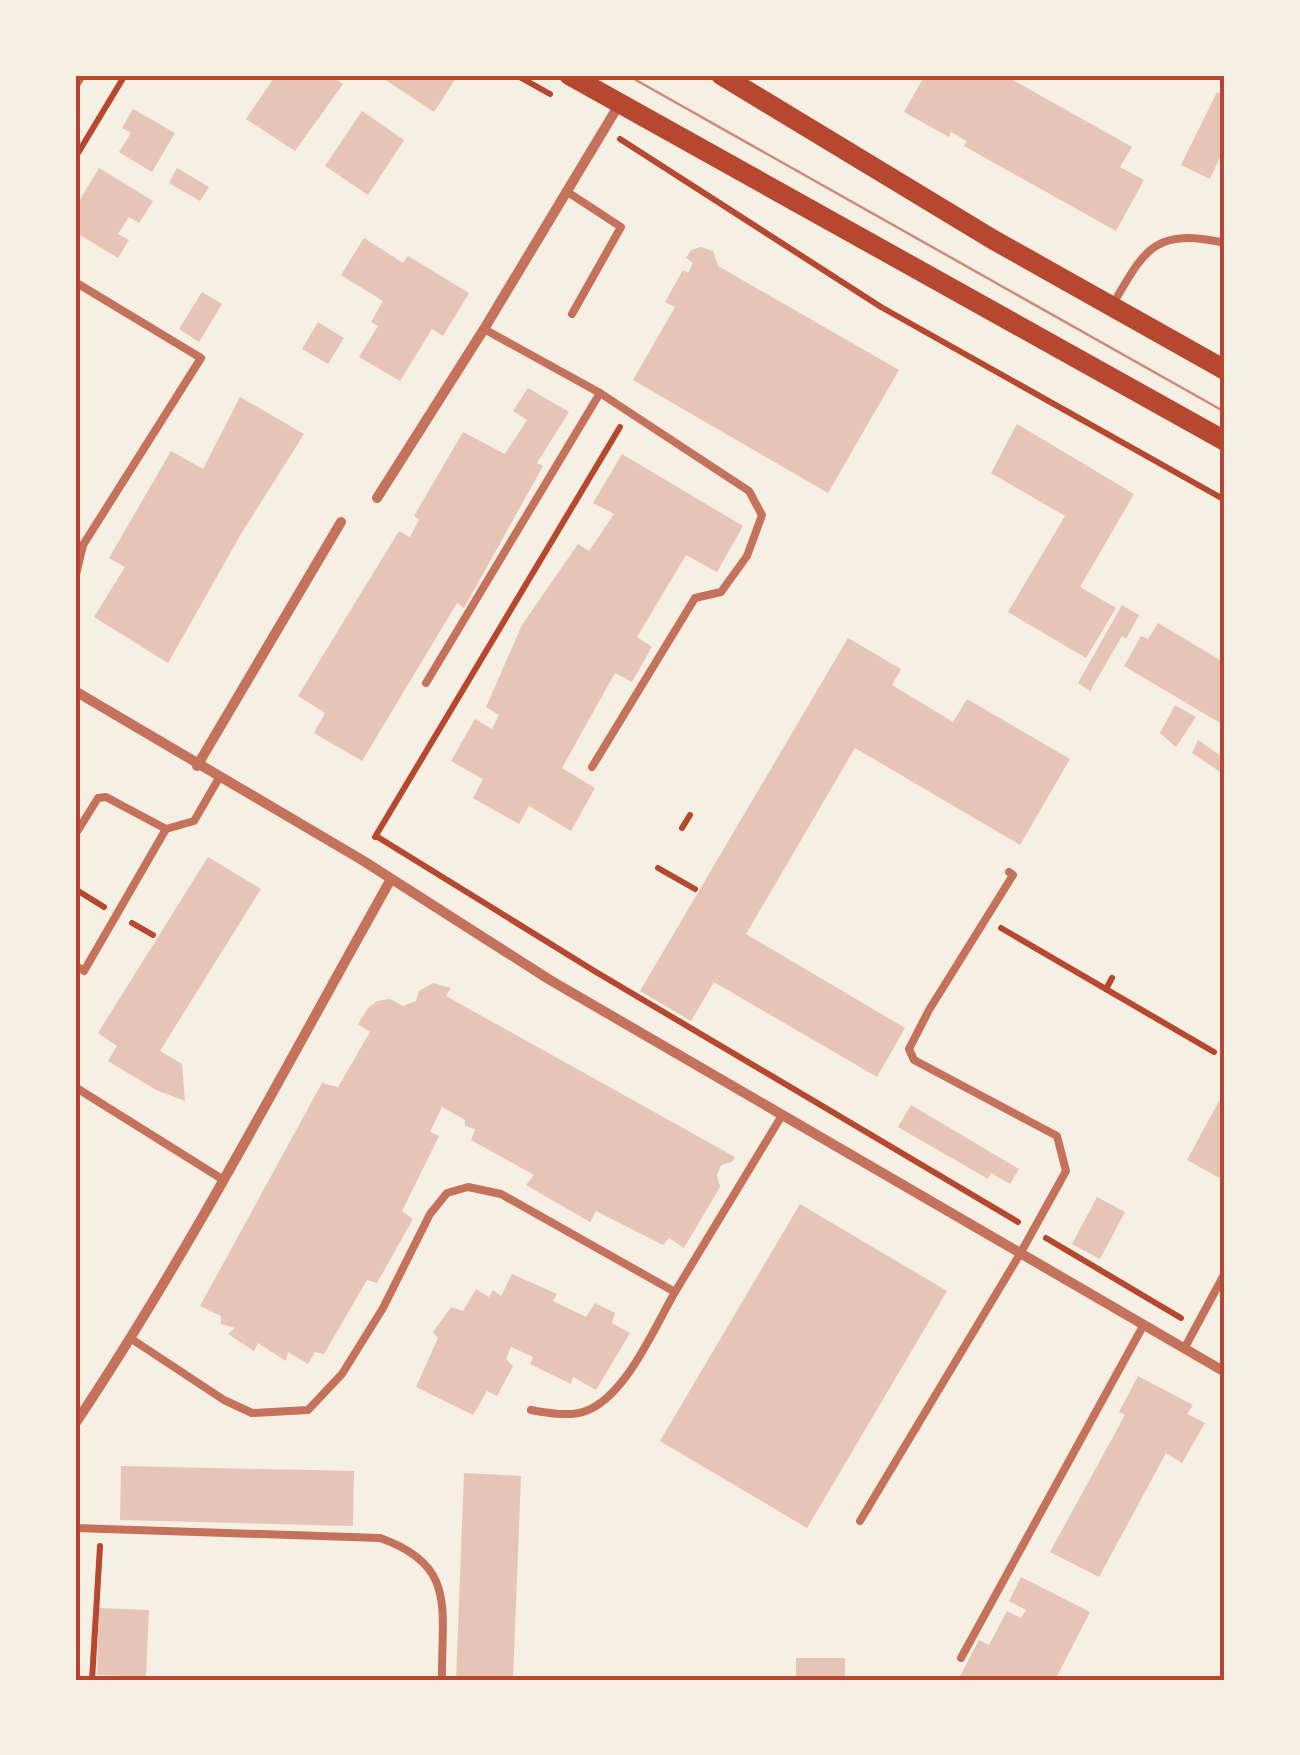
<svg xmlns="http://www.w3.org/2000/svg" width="1300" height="1755" font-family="Arial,sans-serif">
	<rect width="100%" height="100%" fill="#f6efe4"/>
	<!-- building -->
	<g fill="#e6c5b7">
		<polygon points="276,75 329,75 343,84 295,151 246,119"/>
		<polygon points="378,75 458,75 434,112"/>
		<polygon points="925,75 1004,75 1132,147 1120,167 1144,180 1116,231 964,146 967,141 951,132 949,137 904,112"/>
		<polygon points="1217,92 1225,96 1225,146 1210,179 1181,165"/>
		<polygon points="133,109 175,133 152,172 119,152 131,133 122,128"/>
		<polygon points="362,111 404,140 368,195 325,166"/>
		<polygon points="99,168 153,201 139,223 129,217 118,234 129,240 118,258 75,232 75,208"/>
		<polygon points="177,168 209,187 200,201 169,183"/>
		<polygon points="364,238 403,263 408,256 469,293 443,336 432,329 400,381 359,357 378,326 371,322 383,301 341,275"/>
		<polygon points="701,247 713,251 718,266 899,370 828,493 633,380 675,307 665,302 683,270 688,273 693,263 686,258 691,250"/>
		<polygon points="202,292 222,304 199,342 179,329"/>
		<polygon points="318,322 344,338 328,364 302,349"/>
		<polygon points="528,388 569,412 537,463 543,466 464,608 457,603 362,761 314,733 325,713 298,696 399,531 410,537 419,520 414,516 463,432 505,454 527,420 513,411"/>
		<polygon points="240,397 304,434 241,534 168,663 94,617 125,567 109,558 171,451 203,469"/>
		<polygon points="1017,424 1134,494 1080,587 1116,608 1086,658 1008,612 1065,516 991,473"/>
		<polygon points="622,454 743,526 717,572 686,555 637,637 652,647 632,682 615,673 562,768 595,788 571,831 529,806 519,824 473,798 483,779 451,761 475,719 492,729 499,715 486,707 522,625 578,544 589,551 614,514 593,503"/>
		<polygon points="1122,605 1139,615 1126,639 1122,636 1090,691 1078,683"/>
		<polygon points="1158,623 1225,663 1225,726 1124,666 1141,636 1148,639"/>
		<polygon points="848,638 901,669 892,685 953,722 967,699 1070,759 1020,845 855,748 746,934 905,1028 877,1077 714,982 691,1021 640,991"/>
		<polygon points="1175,705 1196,717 1176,747 1160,733"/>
		<polygon points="1198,740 1225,759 1225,775 1192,753"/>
		<polygon points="208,857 261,889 160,1051 182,1064 185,1101 156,1090 108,1061 117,1046 98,1033"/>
		<polygon points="433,983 451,988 446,996 735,1157 732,1162 721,1165 717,1175 720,1187 684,1248 669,1238 663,1245 596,1211 590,1222 526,1185 534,1175 471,1140 475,1129 465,1126 465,1120 442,1107 430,1132 439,1136 402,1211 413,1219 377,1283 367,1280 324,1354 315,1352 308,1364 288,1352 286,1361 258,1343 254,1351 228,1334 235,1328 221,1324 221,1316 200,1306 322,1083 338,1087 370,1032 358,1024 368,1008 377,1001 390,999 403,1006 416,1001 419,991"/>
		<polygon points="1225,1090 1225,1181 1187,1160"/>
		<polygon points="911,1105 1019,1169 1010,1184 991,1173 988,1179 898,1127"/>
		<polygon points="1097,1197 1125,1212 1100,1259 1072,1244"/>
		<polygon points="800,1204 947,1291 807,1528 660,1441"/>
		<polygon points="512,1274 557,1294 553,1301 586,1317 595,1303 615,1313 612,1323 630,1333 596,1390 573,1377 571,1384 530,1364 533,1357 511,1347 506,1359 513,1366 497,1396 487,1391 473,1415 416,1387 438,1338 433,1332 451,1307 463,1311 476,1289 489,1297 493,1290 501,1296"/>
		<polygon points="1138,1376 1193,1405 1187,1414 1205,1423 1182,1463 1166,1453 1099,1577 1050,1552 1125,1415 1119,1412"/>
		<polygon points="121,1466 354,1471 353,1526 120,1520"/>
		<polygon points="464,1473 521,1476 513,1680 456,1680"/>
		<polygon points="1021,1577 1090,1612 1055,1680 958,1680 979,1640 989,1645 1007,1611 1021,1618 1026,1610 1009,1601"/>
		<polygon points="99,1608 149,1610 146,1677 97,1675"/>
		<rect x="796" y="1658" width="49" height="22"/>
	</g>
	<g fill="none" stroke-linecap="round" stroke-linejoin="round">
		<!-- path -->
		<g stroke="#b5482f" stroke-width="6">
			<polyline points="516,75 550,94"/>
			<polyline points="620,139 881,307 1225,500"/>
			<polyline points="75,158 125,75"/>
			<polyline points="682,828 690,815"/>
			<polyline points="376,836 596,972 1018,1222"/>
			<polyline points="375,837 620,427"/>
			<polyline points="658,868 695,889"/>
			<polyline points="75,889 104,907"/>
			<polyline points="132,923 153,935"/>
			<polyline points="1001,928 1214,1052"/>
			<polyline points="1106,989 1112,978"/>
			<polyline points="1046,1238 1181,1318"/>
			<polyline points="92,1680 100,1546"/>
		</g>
		<!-- service -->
		<g stroke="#c5725c" stroke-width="8">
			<polyline points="566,191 621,227 572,314"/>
			<polyline points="75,282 201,358 83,545 75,579"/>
			<path d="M1113,304c33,-57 42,-76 112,-61"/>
			<polyline points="484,329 600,393 749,491 762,515 747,556 721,592 695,598 592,767"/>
			<polyline points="426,683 600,393"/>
			<polyline points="75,835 98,798 106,797 166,829"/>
			<polyline points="75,965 84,971 166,829 194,821 219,778"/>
			<polyline points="75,1087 222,1179"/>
			<polyline points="130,1338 224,1400 252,1413 308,1410 342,1374 383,1308 430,1214 447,1193 468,1187 501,1194 675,1292 781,1117"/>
			<polyline points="1184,1349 1225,1273"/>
			<path d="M531,1410c16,3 39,7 55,1 40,-15 68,-83 89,-119"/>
			<polyline points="860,1521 1020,1254 1066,1171 1057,1136 914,1060 909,1049 929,1010 1013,875 1009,872"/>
			<path d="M75,1528l305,10c78,27 61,72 62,142"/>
			<polyline points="961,1658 1143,1326"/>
		</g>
		<!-- minor -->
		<g stroke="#c5725c" stroke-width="10">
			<polyline points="75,85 81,75"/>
			<polyline points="377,498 484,329 620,103"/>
			<polyline points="75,691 362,860 550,980 1225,1372"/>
			<polyline points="197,766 341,522"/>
			<path d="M75,1424c116,-174 213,-362 316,-545"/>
		</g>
		<!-- secondary -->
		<g stroke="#b5482f" stroke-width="20">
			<polyline points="569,75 1225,441"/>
			<polyline points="721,75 992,239 1225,370"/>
		</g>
		<!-- tram -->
		<polyline stroke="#cf8b77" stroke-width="2.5" points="627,75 1225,412"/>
	</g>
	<!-- border -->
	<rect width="1300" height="1755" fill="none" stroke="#f6efe4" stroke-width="155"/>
	<rect x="78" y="78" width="1144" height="1600" fill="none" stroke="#b5482f" stroke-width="4"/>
</svg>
